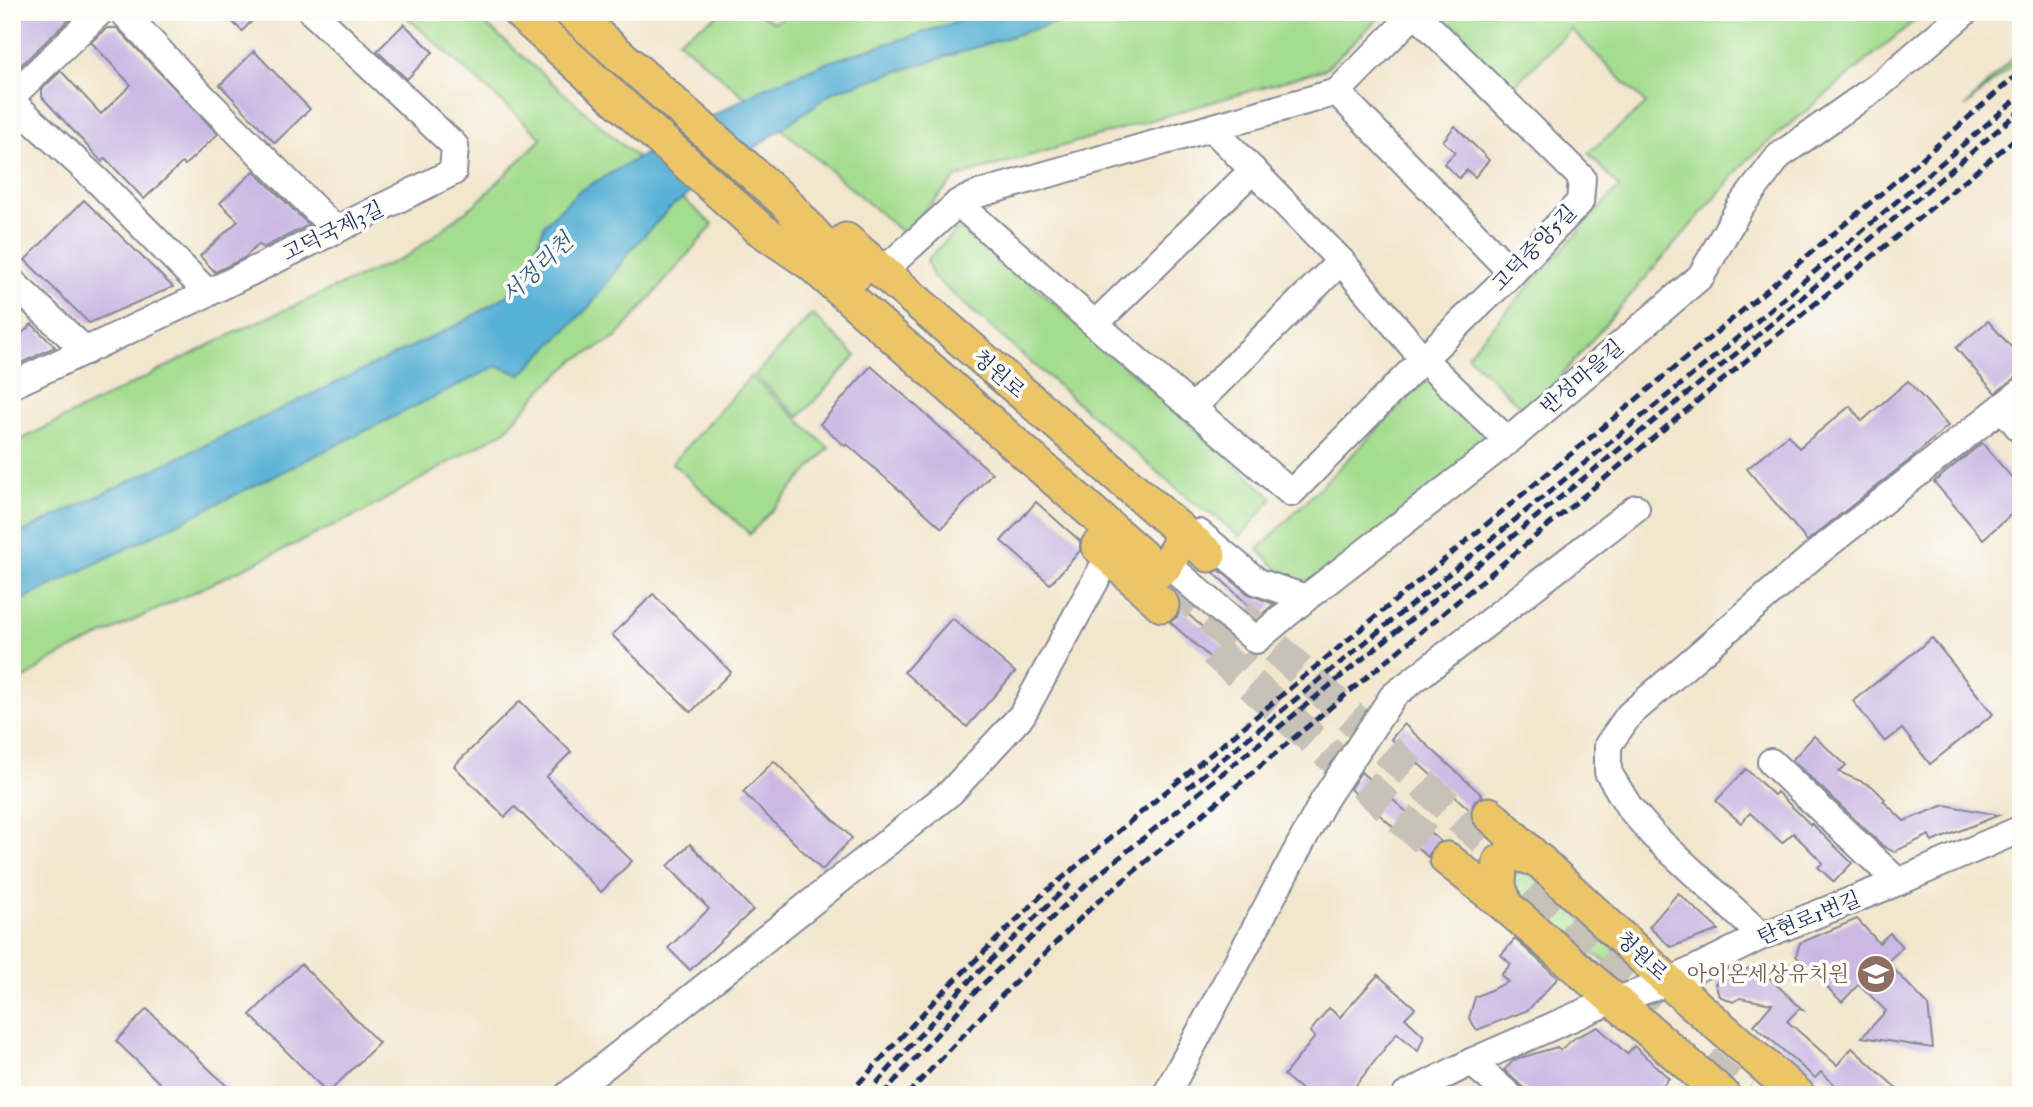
<svg xmlns="http://www.w3.org/2000/svg" width="2033" height="1107" font-family="'IM FELL Double Pica','Noto Serif KR',serif">
	<rect width="100%" height="100%" fill="#fdfcf7"/>
	<filter id="ink" filterUnits="userSpaceOnUse"><feTurbulence type="fractalNoise" baseFrequency=".0143" numOctaves="2"/><feDisplacementMap in="SourceGraphic" scale="14" xChannelSelector="R" yChannelSelector="G"/><feConvolveMatrix kernelMatrix="1 2 1 2 8 2 1 2 1" color-interpolation-filters="sRGB"/></filter>
	<filter id="wash" filterUnits="userSpaceOnUse"><feTurbulence type="fractalNoise" baseFrequency=".00686" numOctaves="4" result="noise"/><feDisplacementMap in="SourceGraphic" scale="28" xChannelSelector="R" yChannelSelector="G"/><feGaussianBlur stdDeviation="1.57" result="paint"/><feColorMatrix in="noise" values="0 0 0 0 0 0 0 0 0 0 0 0 0 0 0 0 0 1.4 0 .05"/><feComposite in="paint" operator="in"/></filter>
	<g filter="url(#wash)">
		<rect width="100%" height="100%" fill="#f2e6cd"/>
		<!-- green -->
		<g fill="#a4dd8f" stroke="#608676" stroke-width="2">
			<polygon points="401,12 472,12 713,225 616,338 575,360 542,389 506,430 363,512 54,658 12,688 12,444 244,328 409,255 479,201 542,138"/>
			<polygon points="723,12 755,12 774,22 793,12 1381,12 1383,14 1325,69 957,177 903,233 678,40"/>
			<polygon points="1431,12 1925,12 1748,159 1528,414 1467,355 1619,187 1588,153 1646,104 1571,29 1503,97"/>
			<polygon points="2021,49 2021,57 1965,107"/>
			<polygon points="956,230 971,230 1273,498 1240,537 1217,518 1191,501 933,277 927,260"/>
			<polygon points="812,314 856,356 799,417 755,375"/>
			<polygon points="751,376 829,448 750,534 672,463"/>
			<polygon points="1426,380 1500,436 1307,597 1258,550"/>
			<polygon points="1527,870 1632,965 1615,967 1560,934 1512,889 1513,874"/>
		</g>
		<!-- water -->
		<polygon fill="#59b1d6" stroke="#3a709a" stroke-width="2" points="989,12 1090,12 835,91 671,207 630,251 589,307 521,375 497,366 12,605 12,537 459,324 509,294 527,271 545,224 579,191 759,90 828,62"/>
		<g id="blocks">
			<!-- building -->
			<g fill="#cbb9e4">
				<polygon points="18,12 77,12 20,66 12,58 12,18"/>
				<polygon points="222,12 261,12 242,31"/>
				<polygon points="404,24 433,52 407,79 377,51"/>
				<polygon points="107,28 117,28 218,134 185,165 182,163 144,199 105,158 102,162 42,97 42,89 61,71 101,114 131,85 91,42"/>
				<polygon points="254,51 310,109 275,143 220,85"/>
				<polygon points="1455,126 1489,160 1475,177 1467,170 1459,178 1444,164 1455,152 1443,141"/>
				<polygon points="254,171 309,225 263,248 259,244 244,258 215,272 200,256 238,221 220,203"/>
				<polygon points="84,200 173,287 89,323 25,260"/>
				<polygon points="1988,321 2021,358 2021,374 1995,393 1956,348"/>
				<polygon points="32,324 55,347 19,364 12,358 12,343"/>
				<polygon points="871,366 992,473 942,528 847,444 845,446 820,424"/>
				<polygon points="1908,381 1948,426 1907,462 1807,541 1747,469 1788,435 1799,448 1850,406 1862,421"/>
				<polygon points="1982,443 2021,488 2021,506 1983,539 1934,482"/>
				<polygon points="1036,502 1080,541 1080,551 1050,584 1001,541"/>
				<polygon points="1219,570 1248,594 1274,604 1260,616 1214,573"/>
				<polygon points="653,594 731,672 691,712 612,635"/>
				<polygon points="1181,608 1234,655 1223,669 1170,622 1177,617"/>
				<polygon points="952,618 1015,672 967,727 904,672"/>
				<polygon points="1932,638 1993,714 1930,764 1902,729 1885,742 1853,701"/>
				<polygon points="520,701 571,752 546,777 632,861 601,892 515,807 505,817 454,766"/>
				<polygon points="1404,724 1483,796 1475,801 1470,810 1391,739"/>
				<polygon points="1814,736 1846,765 1839,772 1872,786 1885,799 1883,801 1904,821 1945,805 1999,815 1932,842 1929,835 1894,852 1884,847 1792,760"/>
				<polygon points="774,761 852,838 822,870 743,792"/>
				<polygon points="1746,769 1774,795 1777,792 1811,825 1812,824 1852,863 1834,882 1818,867 1823,863 1793,833 1782,843 1750,813 1741,823 1716,801"/>
				<polygon points="1361,772 1440,841 1432,848 1428,857 1350,789"/>
				<polygon points="690,844 753,910 690,970 668,948 709,909 668,866"/>
				<polygon points="1678,893 1719,930 1671,947 1649,927"/>
				<polygon points="1857,919 1879,943 1890,933 1903,947 1887,962 1928,1005 1933,1048 1862,1037 1886,1011 1859,984 1842,1002 1796,956 1800,943"/>
				<polygon points="1515,939 1558,978 1528,1010 1477,1030 1469,1018 1475,997 1508,982 1501,975 1511,964 1501,955"/>
				<polygon points="301,964 379,1043 328,1093 250,1015"/>
				<polygon points="1756,965 1803,1010 1799,1009 1787,1021 1837,1065 1852,1048 1904,1095 1846,1095 1821,1072 1815,1078 1754,1025 1772,1004 1740,998 1733,1002 1719,996 1715,983"/>
				<polygon points="1378,975 1415,1008 1405,1018 1424,1036 1418,1051 1397,1033 1348,1095 1308,1095 1284,1075 1315,1037 1310,1032 1329,1008 1340,1017"/>
				<polygon points="147,1009 236,1095 172,1095 116,1041"/>
				<polygon points="1598,1027 1627,1054 1634,1046 1669,1078 1655,1095 1531,1095 1504,1070 1513,1061 1520,1058 1557,1047 1560,1050 1576,1037"/>
			</g>
		</g>
	</g>
	<g filter="url(#ink)">
		<use href="#blocks" fill-opacity="0" stroke="#868a96" stroke-width="2"/>
		<g fill="none" stroke-linecap="round" stroke-linejoin="round">
			<!-- major-tunnel -->
			<g stroke="#c7c1b7" stroke-width="33" stroke-dasharray="33 17" stroke-linecap="butt">
				<polyline points="1173,584 1254,659"/>
				<polyline points="1239,614 1471,828 1664,998"/>
				<polyline points="1214,651 1447,859"/>
				<polyline points="1705,1061 1743,1095"/>
			</g>
			<defs>
				<g id="minor">
					<polyline points="123,12 195,89 336,230"/>
					<polyline points="1337,92 1512,273"/>
					<polyline points="12,96 100,12"/>
					<polyline points="12,102 97,180 208,293"/>
					<polyline points="1212,128 1341,261 1423,359 1508,441"/>
					<polyline points="958,203 1095,324 1291,493 1423,359 1512,273 1580,202 1582,178 1414,12"/>
					<polyline points="882,272 958,203 978,194 1337,92 1415,13"/>
					<polyline points="12,282 86,351"/>
					<polyline points="1095,324 1253,170"/>
					<polyline points="12,385 208,293 453,172 455,146 312,12"/>
					<polyline points="2021,392 2002,407 2021,430"/>
					<polyline points="1192,408 1341,261"/>
					<polyline points="1199,533 1258,582 1306,598 1508,441 1701,276 1740,207 1779,156 1878,86 1965,12"/>
					<polyline points="1167,564 1256,640 1306,598"/>
					<polyline points="1771,762 1898,882"/>
					<polyline points="1762,936 1654,836 1629,807 1608,772 1608,745 1629,715 1813,556 2002,407"/>
					<polyline points="1471,1062 1509,1095"/>
					<polyline points="568,1095 951,792 1022,715 1109,556"/>
					<polyline points="1166,1095 1324,800 1393,696 1636,508"/>
					<polyline points="1406,1095 1471,1062 1594,1008 1669,982 1762,936 1898,882 2021,829"/>
				</g>
				<g id="major">
					<polyline points="519,12 760,229 810,263 1143,557"/>
					<polyline points="571,12 784,201 828,250 856,274"/>
					<polyline points="846,240 1209,555"/>
					<polyline points="1098,546 1162,605"/>
					<polyline points="1133,578 1150,578 1167,564 1180,543 1178,529"/>
					<polyline points="1489,814 1669,982 1798,1095"/>
					<polyline points="1447,859 1506,906 1723,1095"/>
					<polyline points="1506,906 1499,886 1500,862 1515,853 1540,861"/>
				</g>
			</defs>
			<!-- minor casing -->
			<use href="#minor" stroke="#868a96" stroke-width="30"/>
			<!-- major casing -->
			<use href="#major" stroke="#868a96" stroke-width="37"/>
			<!-- minor -->
			<use href="#minor" stroke="#fff" stroke-width="26"/>
			<!-- major -->
			<use href="#major" stroke="#edc569" stroke-width="33"/>
			<!-- rail -->
			<g stroke="#1b2f5e" stroke-width="5" stroke-dasharray="10 5" stroke-linecap="butt">
				<polyline points="1187,788 1729,345 2021,95"/>
				<polyline points="848,1095 937,998 1042,895 1692,353 1909,170 2021,71"/>
				<polyline points="866,1095 963,987 1070,884"/>
				<polyline points="882,1095 977,990 1087,884 1743,348 2021,110"/>
				<polyline points="907,1095 986,1011 1095,904 1719,383 2021,134"/>
			</g>
		</g>
	</g>
	<!-- icons -->
	<defs>
		<symbol id="school-disc" viewBox="-11 -11 22 22"><circle r="9.5" fill="#8d6e63" stroke="#fdfcf7"/><path d="M0-5L7-2L0 1L-7-2ZM-4 1L0 2.5L4 1V4Q0 6-4 4Z" fill="#fff"/></symbol>
	</defs>
	<g fill-rule="evenodd">
		<use href="#school-disc" x="1854" y="952" width="44" height="44"/>
	</g>
	<g text-anchor="middle" stroke-width="7" stroke-linejoin="round" paint-order="stroke">
		<!-- street labels -->
		<g font-size="21" fill="#1b2f5e" stroke="#fdfcf7">
			<text transform="translate(333 231) rotate(-26)" y="7">고덕국제3길</text>
			<text transform="translate(1534 248) rotate(-46)" y="7">고덕중앙5길</text>
			<text transform="translate(999 374) rotate(41)" y="7">청원로</text>
			<text transform="translate(1582 377) rotate(-41)" y="7">반성마을길</text>
			<text transform="translate(1809 918) rotate(-22)" y="7">탄현로1번길</text>
			<text transform="translate(1642 956) rotate(43)" y="7">청원로</text>
		</g>
		<!-- education labels -->
		<g font-size="21" fill="#785e54" stroke="#fdfcf7" text-anchor="end">
			<text x="1849" y="981">아이온세상유치원</text>
		</g>
		<!-- water labels -->
		<g font-size="23" font-style="italic" fill="#315c88" stroke="#fdfcf7">
			<text transform="translate(537 268) rotate(-44)" y="8">서정리천</text>
		</g>
	</g>
	<!-- margin -->
	<rect width="2033" height="1107" fill="none" stroke="#fdfcf7" stroke-width="42"/>
</svg>
